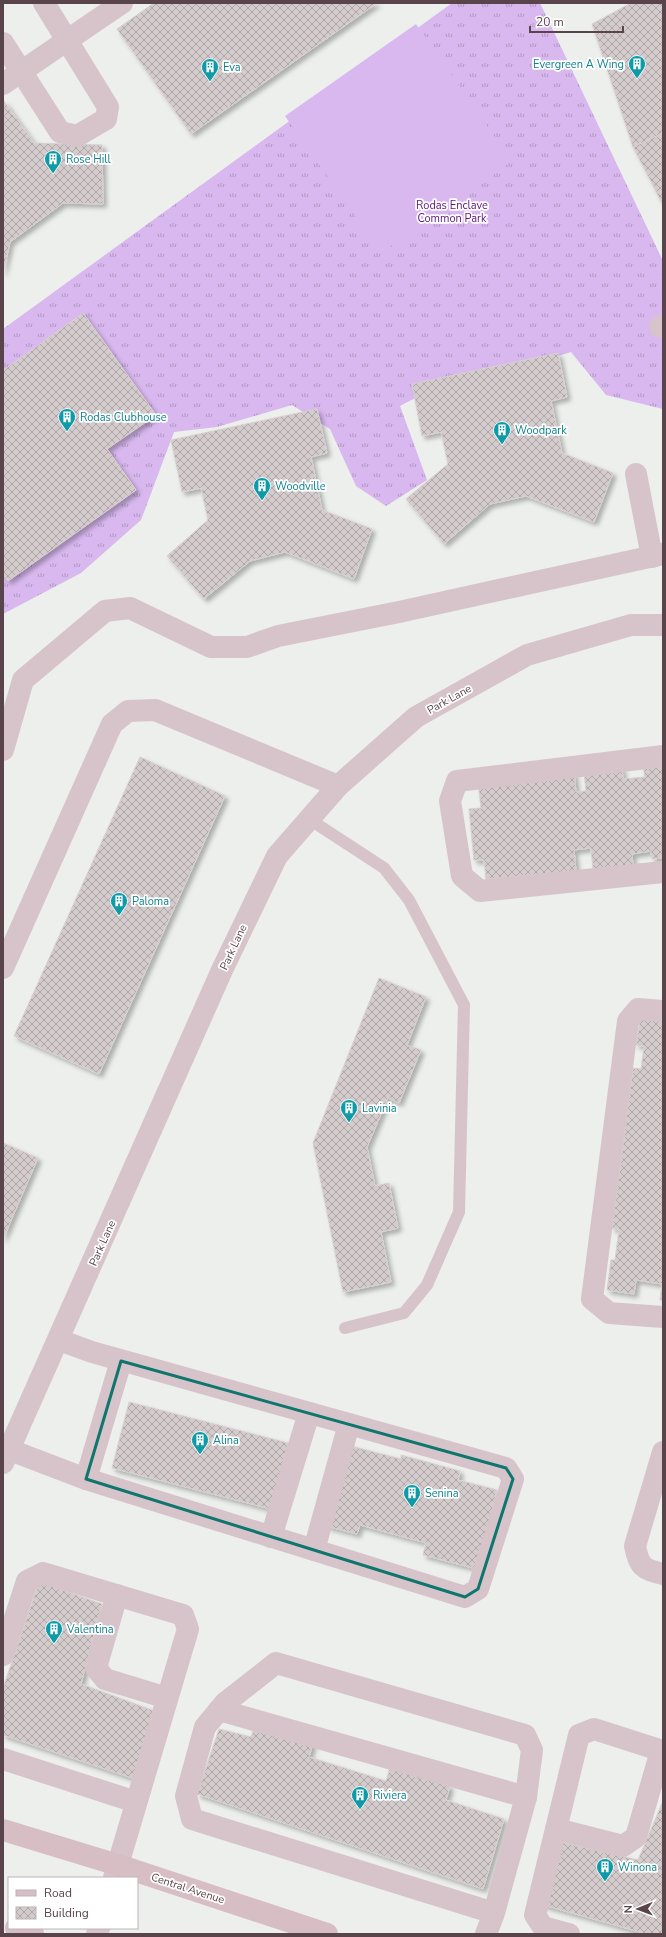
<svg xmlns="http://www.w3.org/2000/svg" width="666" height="1937" font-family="'Nunito Sans',sans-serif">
	<defs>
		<pattern id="grass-tufts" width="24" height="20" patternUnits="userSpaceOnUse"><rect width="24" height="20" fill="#d8b8ef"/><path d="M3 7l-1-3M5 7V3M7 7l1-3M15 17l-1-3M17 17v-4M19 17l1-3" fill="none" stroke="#b297c4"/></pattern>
		<pattern id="building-cross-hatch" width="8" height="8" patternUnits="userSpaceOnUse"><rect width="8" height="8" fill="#d4cbcc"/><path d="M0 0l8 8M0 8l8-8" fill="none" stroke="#afa6a8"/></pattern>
		<filter id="shadow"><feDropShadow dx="3.5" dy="3.5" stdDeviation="2" flood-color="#0004"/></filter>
	</defs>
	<rect width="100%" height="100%" fill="#ecefec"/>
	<!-- grass -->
	<polygon fill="url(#grass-tufts)" points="452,3 540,3 663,261 663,409 606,395 571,352 506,372 438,386 400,406 427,480 386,506 356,486 330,429 292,405 217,427 174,432 141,520 81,573 3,614 3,329"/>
	<!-- pitch -->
	<polygon fill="#d8b8ef" points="416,24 512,161 381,253 285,116"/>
	<!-- building -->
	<g fill="url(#building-cross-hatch)" stroke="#d8d0d0" filter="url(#shadow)">
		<polygon points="154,3 377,3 191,134 117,29"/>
		<polygon points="631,3 663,3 663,133 633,147 592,24"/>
		<polygon points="4,101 34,143 102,145 103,204 63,203 10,242 3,273"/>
		<polygon points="663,133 663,205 633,147"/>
		<polygon points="83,313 156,415 107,449 136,490 8,581 3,574 3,367 5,369"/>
		<polygon points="558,353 567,397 551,401 562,453 613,473 594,522 526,496 490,504 444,544 406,499 448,464 441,432 422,436 412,384"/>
		<polygon points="317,409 327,453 311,457 322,510 372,529 354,579 285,552 250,561 204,599 167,556 208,520 201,488 182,492 171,440"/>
		<polygon points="140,757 225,796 99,1074 14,1036"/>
		<polygon points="663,764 663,858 652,859 651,851 632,854 633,865 593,869 591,848 574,850 576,871 486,879 484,860 474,860 469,809 481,808 478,782 574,773 576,792 586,791 584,772 622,768 623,779 645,777 643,766"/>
		<polygon points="379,978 426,997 407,1045 421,1050 399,1103 388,1098 367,1147 375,1186 389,1183 398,1228 381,1232 391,1282 343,1292 313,1143"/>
		<polygon points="641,1014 663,1017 663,1300 660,1300 662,1284 636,1280 634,1294 607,1290 611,1260 615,1260 619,1229 612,1229 633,1068 641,1069 644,1046 636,1045"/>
		<polygon points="3,1143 38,1158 3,1239"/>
		<polygon points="129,1402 288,1443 271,1509 112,1468"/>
		<polygon points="347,1445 401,1459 401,1455 460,1471 458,1480 497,1490 477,1569 423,1555 426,1543 360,1525 357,1534 326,1526"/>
		<polygon points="39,1582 102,1604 81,1684 160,1713 138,1780 3,1735 3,1688"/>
		<polygon points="255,1725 313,1743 309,1757 386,1781 390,1767 450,1786 446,1800 504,1819 483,1889 197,1794 219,1729 251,1737"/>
		<polygon points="663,1801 663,1934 647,1934 540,1904 560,1842 638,1860"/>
	</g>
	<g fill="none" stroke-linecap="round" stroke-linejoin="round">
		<!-- lane -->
		<polyline stroke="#d7c4cb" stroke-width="12" points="309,819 384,868 409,900 464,1005 459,1212 427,1285 404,1313 345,1328"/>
		<!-- street -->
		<g stroke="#d7c4cb" stroke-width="22">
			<polyline points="3,43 60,132 77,136 106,119 108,107 44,3"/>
			<polyline points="3,84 122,3"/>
			<polyline points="660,327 663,325"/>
			<polyline points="636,474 652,557"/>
			<polyline points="3,750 23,680 105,611 130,608 211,647 247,647 278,636 399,612 663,554"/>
			<polyline points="663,756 457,781 450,801 462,876 480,891 663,872"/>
			<polyline points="3,968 112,724 128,711 155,710 338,786"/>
			<polyline points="663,1011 638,1009 628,1021 592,1299 609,1313 663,1317"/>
			<polyline points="10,1450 86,1479 465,1597 478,1589 513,1479 506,1468 92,1352 59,1340"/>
			<path d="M663,1452l-28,94c4,21 8,23 28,28"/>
			<polyline points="3,1463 222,970 277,856 338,786 416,717 527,655 631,625 663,625"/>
			<polyline points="86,1479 121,1361"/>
			<polyline points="271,1537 309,1413"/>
			<polyline points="314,1550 349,1424"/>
			<polyline points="117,1595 96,1668 105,1679 167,1698"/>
			<polyline points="3,1655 27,1581 43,1573 183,1615 188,1629 114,1878"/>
			<polyline points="219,1710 526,1797"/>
			<polyline points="3,1759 136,1802"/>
			<polyline points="556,1829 623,1846 636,1837 661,1751"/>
			<polyline points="97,1934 99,1928"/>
			<polyline points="486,1934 494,1913 526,1797 532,1750 525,1735 276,1663 225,1703 205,1727 186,1796 192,1819 494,1913"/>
			<polyline points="569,1934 543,1927 535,1915 579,1735 594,1729 663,1751"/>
		</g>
		<!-- secondary -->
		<g stroke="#d6bec4" stroke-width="22">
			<polyline points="3,1830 118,1865 327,1934"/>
			<polyline points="16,1928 33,1934"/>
		</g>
	</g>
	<!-- marked area -->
	<path fill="none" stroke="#0f766e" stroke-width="3" stroke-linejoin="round" d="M121,1361l385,107 7,11 -35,110 -13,8 -379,-118z"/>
	<!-- icons -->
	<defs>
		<symbol id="building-pin" viewBox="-11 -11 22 30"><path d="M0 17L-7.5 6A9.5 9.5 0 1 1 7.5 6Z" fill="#0f9aa8" stroke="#fff"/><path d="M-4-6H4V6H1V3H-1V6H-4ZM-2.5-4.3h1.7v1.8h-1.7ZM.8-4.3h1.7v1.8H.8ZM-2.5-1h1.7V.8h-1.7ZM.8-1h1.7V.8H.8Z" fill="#fff"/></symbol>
	</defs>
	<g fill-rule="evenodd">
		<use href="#building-pin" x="627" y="54" width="20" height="27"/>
		<use href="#building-pin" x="200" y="57" width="20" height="27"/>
		<use href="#building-pin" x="43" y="149" width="20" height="27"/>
		<use href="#building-pin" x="57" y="407" width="20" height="27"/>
		<use href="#building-pin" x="492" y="420" width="20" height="27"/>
		<use href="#building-pin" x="252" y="476" width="20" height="27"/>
		<use href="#building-pin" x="109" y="891" width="20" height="27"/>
		<use href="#building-pin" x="339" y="1098" width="20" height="27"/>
		<use href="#building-pin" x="190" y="1430" width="20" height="27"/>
		<use href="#building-pin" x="402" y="1483" width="20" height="27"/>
		<use href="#building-pin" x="44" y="1619" width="20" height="27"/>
		<use href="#building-pin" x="350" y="1785" width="20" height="27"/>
		<use href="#building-pin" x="595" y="1857" width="20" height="27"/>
	</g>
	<g text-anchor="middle" stroke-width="3.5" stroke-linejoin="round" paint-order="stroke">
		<!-- culture labels -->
		<g font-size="11" fill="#0d838f" stroke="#fff" text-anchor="start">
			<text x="624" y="68" text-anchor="end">Evergreen A Wing</text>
			<text x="223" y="71">Eva</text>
			<text x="66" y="163">Rose Hill</text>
			<text x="80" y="421">Rodas Clubhouse</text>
			<text x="515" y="434">Woodpark</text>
			<text x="275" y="490">Woodville</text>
			<text x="132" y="905">Paloma</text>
			<text x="362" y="1112">Lavinia</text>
			<text x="213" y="1444">Alina</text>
			<text x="425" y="1497">Senina</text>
			<text x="67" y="1633">Valentina</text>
			<text x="373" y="1799">Riviera</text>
			<text x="618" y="1871">Winona</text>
		</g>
		<!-- park labels -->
		<g font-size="11" fill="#5c147b" stroke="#fff">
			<text x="452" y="209">Rodas Enclave<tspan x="452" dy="13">Common Park</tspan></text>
		</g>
		<!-- street labels -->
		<g font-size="11" fill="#59444b" stroke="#fff">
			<text transform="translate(449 699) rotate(-29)" y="4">Park Lane</text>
			<text transform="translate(233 947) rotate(-65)" y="4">Park Lane</text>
			<text transform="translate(102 1243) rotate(-66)" y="4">Park Lane</text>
			<text transform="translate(188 1888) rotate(18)" y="4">Central Avenue</text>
		</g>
	</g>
	<!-- border -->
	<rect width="666" height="1937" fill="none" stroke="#59444b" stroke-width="8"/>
	<!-- legend -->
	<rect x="8" y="1877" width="130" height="52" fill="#ffffff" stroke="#bdb4b7"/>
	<rect x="16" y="1890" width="20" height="6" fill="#d6bec4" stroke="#bdb4b7"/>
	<text x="44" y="1897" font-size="12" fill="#59444b">Road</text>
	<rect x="16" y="1907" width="20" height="12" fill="url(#building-cross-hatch)" stroke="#bdb4b7"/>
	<text x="44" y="1917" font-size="12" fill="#59444b">Building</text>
	<!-- north arrow -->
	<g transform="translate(638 1909) rotate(269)" stroke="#ffffff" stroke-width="3" paint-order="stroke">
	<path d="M0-3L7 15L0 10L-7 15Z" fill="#59444b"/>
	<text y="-6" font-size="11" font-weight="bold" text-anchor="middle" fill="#59444b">N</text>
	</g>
	<!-- scale -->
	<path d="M530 26v6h93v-6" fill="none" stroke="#59444b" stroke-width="2"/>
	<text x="536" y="26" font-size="12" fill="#59444b" stroke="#ffffff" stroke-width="3" paint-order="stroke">20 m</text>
</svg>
